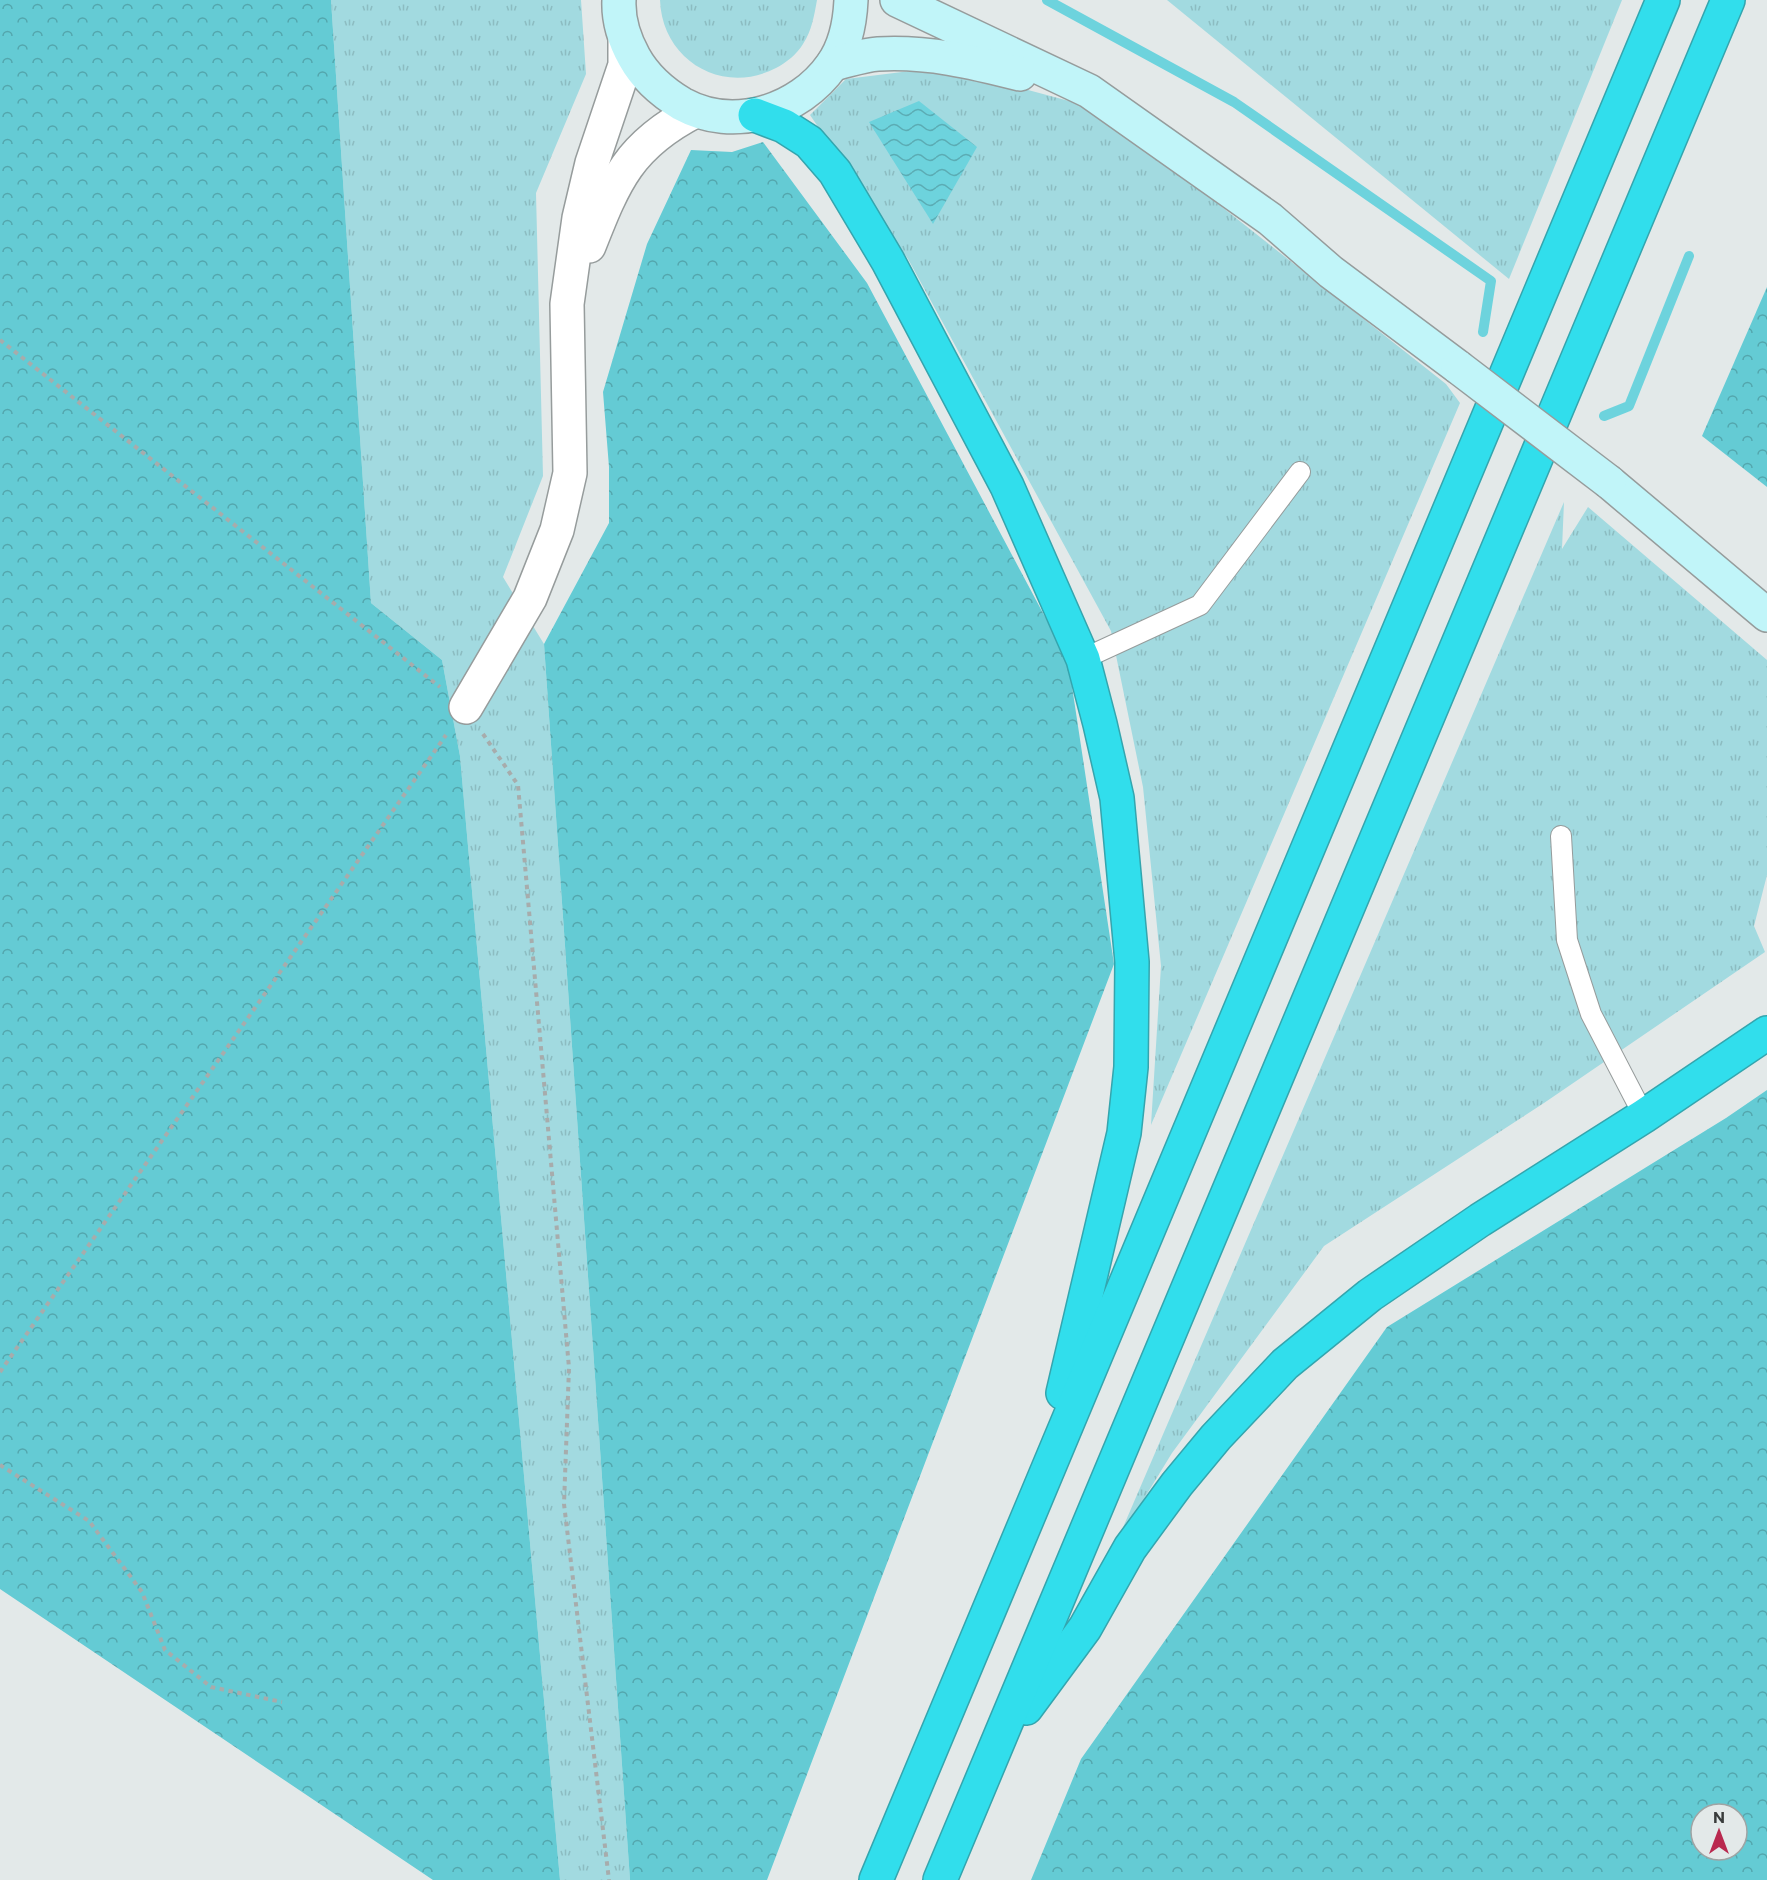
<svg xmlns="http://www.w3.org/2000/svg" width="1767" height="1880" font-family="Commissioner,sans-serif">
	<defs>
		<pattern id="grass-tufts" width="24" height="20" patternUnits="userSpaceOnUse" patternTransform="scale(1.5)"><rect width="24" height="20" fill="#a2dae0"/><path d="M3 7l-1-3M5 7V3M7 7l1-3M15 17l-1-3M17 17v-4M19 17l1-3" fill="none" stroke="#8cbcc1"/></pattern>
		<pattern id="forest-crowns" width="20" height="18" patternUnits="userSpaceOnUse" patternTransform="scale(1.5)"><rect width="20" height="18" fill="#64cbd4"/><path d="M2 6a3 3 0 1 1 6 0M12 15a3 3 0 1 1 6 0" fill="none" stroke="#53a6ad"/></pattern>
		<pattern id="water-waves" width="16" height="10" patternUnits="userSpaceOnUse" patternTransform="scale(1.5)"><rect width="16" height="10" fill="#6dd3dd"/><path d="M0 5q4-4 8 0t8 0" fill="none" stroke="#5bacb4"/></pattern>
	</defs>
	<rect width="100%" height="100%" fill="#e3e9e9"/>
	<!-- grass -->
	<g fill="url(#grass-tufts)">
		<polygon points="331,0 581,0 586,74 536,193 543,476 503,577 544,644 630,1880 560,1880 460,756 442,660 371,603"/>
		<path d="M660,0h157c-3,16 -5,30 -14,44 -6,10 -17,19 -27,24 -54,28 -114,-8 -116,-68z"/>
		<polygon points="1167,0 1622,0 1509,279"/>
		<polygon points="942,67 1084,105 1184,177 1446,384 1460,403 1151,1125 1161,966 1143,787 1111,631 908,259 810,115 846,79"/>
		<polygon points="1564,502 1562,549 1588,507 1767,660 1767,875 1754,926 1765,952 1544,1103 1324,1246 1172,1453 1115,1546"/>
	</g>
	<!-- forest -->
	<g fill="url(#forest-crowns)" fill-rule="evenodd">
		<polygon points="0,0 331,0 371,603 442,660 460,756 560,1880 433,1880 0,1589"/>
		<polygon points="763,142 867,283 1068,660 1114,964 767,1880 630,1880 544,644 609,523 609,467 603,392 647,244 691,150 732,152"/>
		<polygon points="1767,287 1767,487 1702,436"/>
		<path d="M1767,1090v790h-736l50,-121 306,-432 339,-209zM1701,1814h36v36h-36z"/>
	</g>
	<!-- water -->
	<polygon fill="url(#water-waves)" points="919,101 977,147 933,224 869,122"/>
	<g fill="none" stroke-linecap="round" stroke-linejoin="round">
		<!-- stream -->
		<g stroke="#6dd3dd" stroke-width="10">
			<polyline points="1047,0 1234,102 1491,281 1483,332"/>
			<polyline points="1604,416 1629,406 1689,256"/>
		</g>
		<defs>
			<g id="lane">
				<polyline points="1083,659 1200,605 1300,472"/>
				<polyline points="1561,836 1567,940 1591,1014 1644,1116"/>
			</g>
			<g id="street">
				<path d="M589,246c26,-66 40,-101 106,-135"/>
				<polyline points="466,707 530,598 557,530 570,473 567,304 579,218 592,163 625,65 625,41"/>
			</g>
			<g id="secondary">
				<path d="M619,0c-1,21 5,39 15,57 11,20 28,35 48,47 51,28 117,8 150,-39 13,-18 18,-43 19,-65"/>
				<polyline points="897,0 1089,91 1270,219 1331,272 1458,367"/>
				<path d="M833,64c14,-3 30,-9 45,-10 49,-3 95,8 142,20"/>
				<polyline points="1609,482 1767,615"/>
			</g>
			<g id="highway">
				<polyline points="755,115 784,126 809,142 835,172 888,261 1007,486 1083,659 1100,724 1117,798 1132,962 1131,1067 1124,1133 1063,1393"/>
				<polyline points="1026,1708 1085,1628 1130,1548 1177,1484 1216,1437 1285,1364 1370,1295 1480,1220 1644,1116 1767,1033"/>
				<polyline points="876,1880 1663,0"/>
				<polyline points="940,1880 1728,0"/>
			</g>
		</defs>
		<!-- lane casing -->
		<use href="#lane" stroke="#969c9c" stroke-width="22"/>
		<!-- street casing -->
		<use href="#street" stroke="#969c9c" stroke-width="36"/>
		<!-- secondary casing -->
		<use href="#secondary" stroke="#969c9c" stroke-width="36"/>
		<!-- highway casing -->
		<use href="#highway" stroke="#34a5ae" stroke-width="36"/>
		<!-- path -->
		<g stroke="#a7acac" stroke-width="4" stroke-dasharray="4.5 4.5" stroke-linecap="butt">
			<polyline points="0,340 440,687"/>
			<polyline points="483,734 518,785 569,1368 564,1504 609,1880"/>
			<polyline points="0,1372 446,735"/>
			<polyline points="0,1465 89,1521 142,1592 165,1650 211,1687 282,1702"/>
		</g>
		<!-- lane -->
		<use href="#lane" stroke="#fff" stroke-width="20"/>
		<!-- street -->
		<use href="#street" stroke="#fff" stroke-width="33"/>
		<!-- secondary -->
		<use href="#secondary" stroke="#c1f5f9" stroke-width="33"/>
		<!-- highway -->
		<use href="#highway" stroke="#31deec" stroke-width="33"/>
		<defs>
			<polyline id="secondary-bridge" points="1458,367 1609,482"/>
		</defs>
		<!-- secondary-bridge casing -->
		<use href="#secondary-bridge" stroke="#969c9c" stroke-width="36" stroke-linecap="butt"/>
		<!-- secondary-bridge -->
		<use href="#secondary-bridge" stroke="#c1f5f9" stroke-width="33"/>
	</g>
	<!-- north arrow -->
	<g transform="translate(1719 1832)"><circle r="28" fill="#e3e9e9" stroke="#9fa4a4" stroke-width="1.5"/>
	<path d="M0-4.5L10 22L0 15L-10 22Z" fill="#b9294f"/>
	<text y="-9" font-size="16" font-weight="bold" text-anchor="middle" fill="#393c3c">N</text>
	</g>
</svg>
